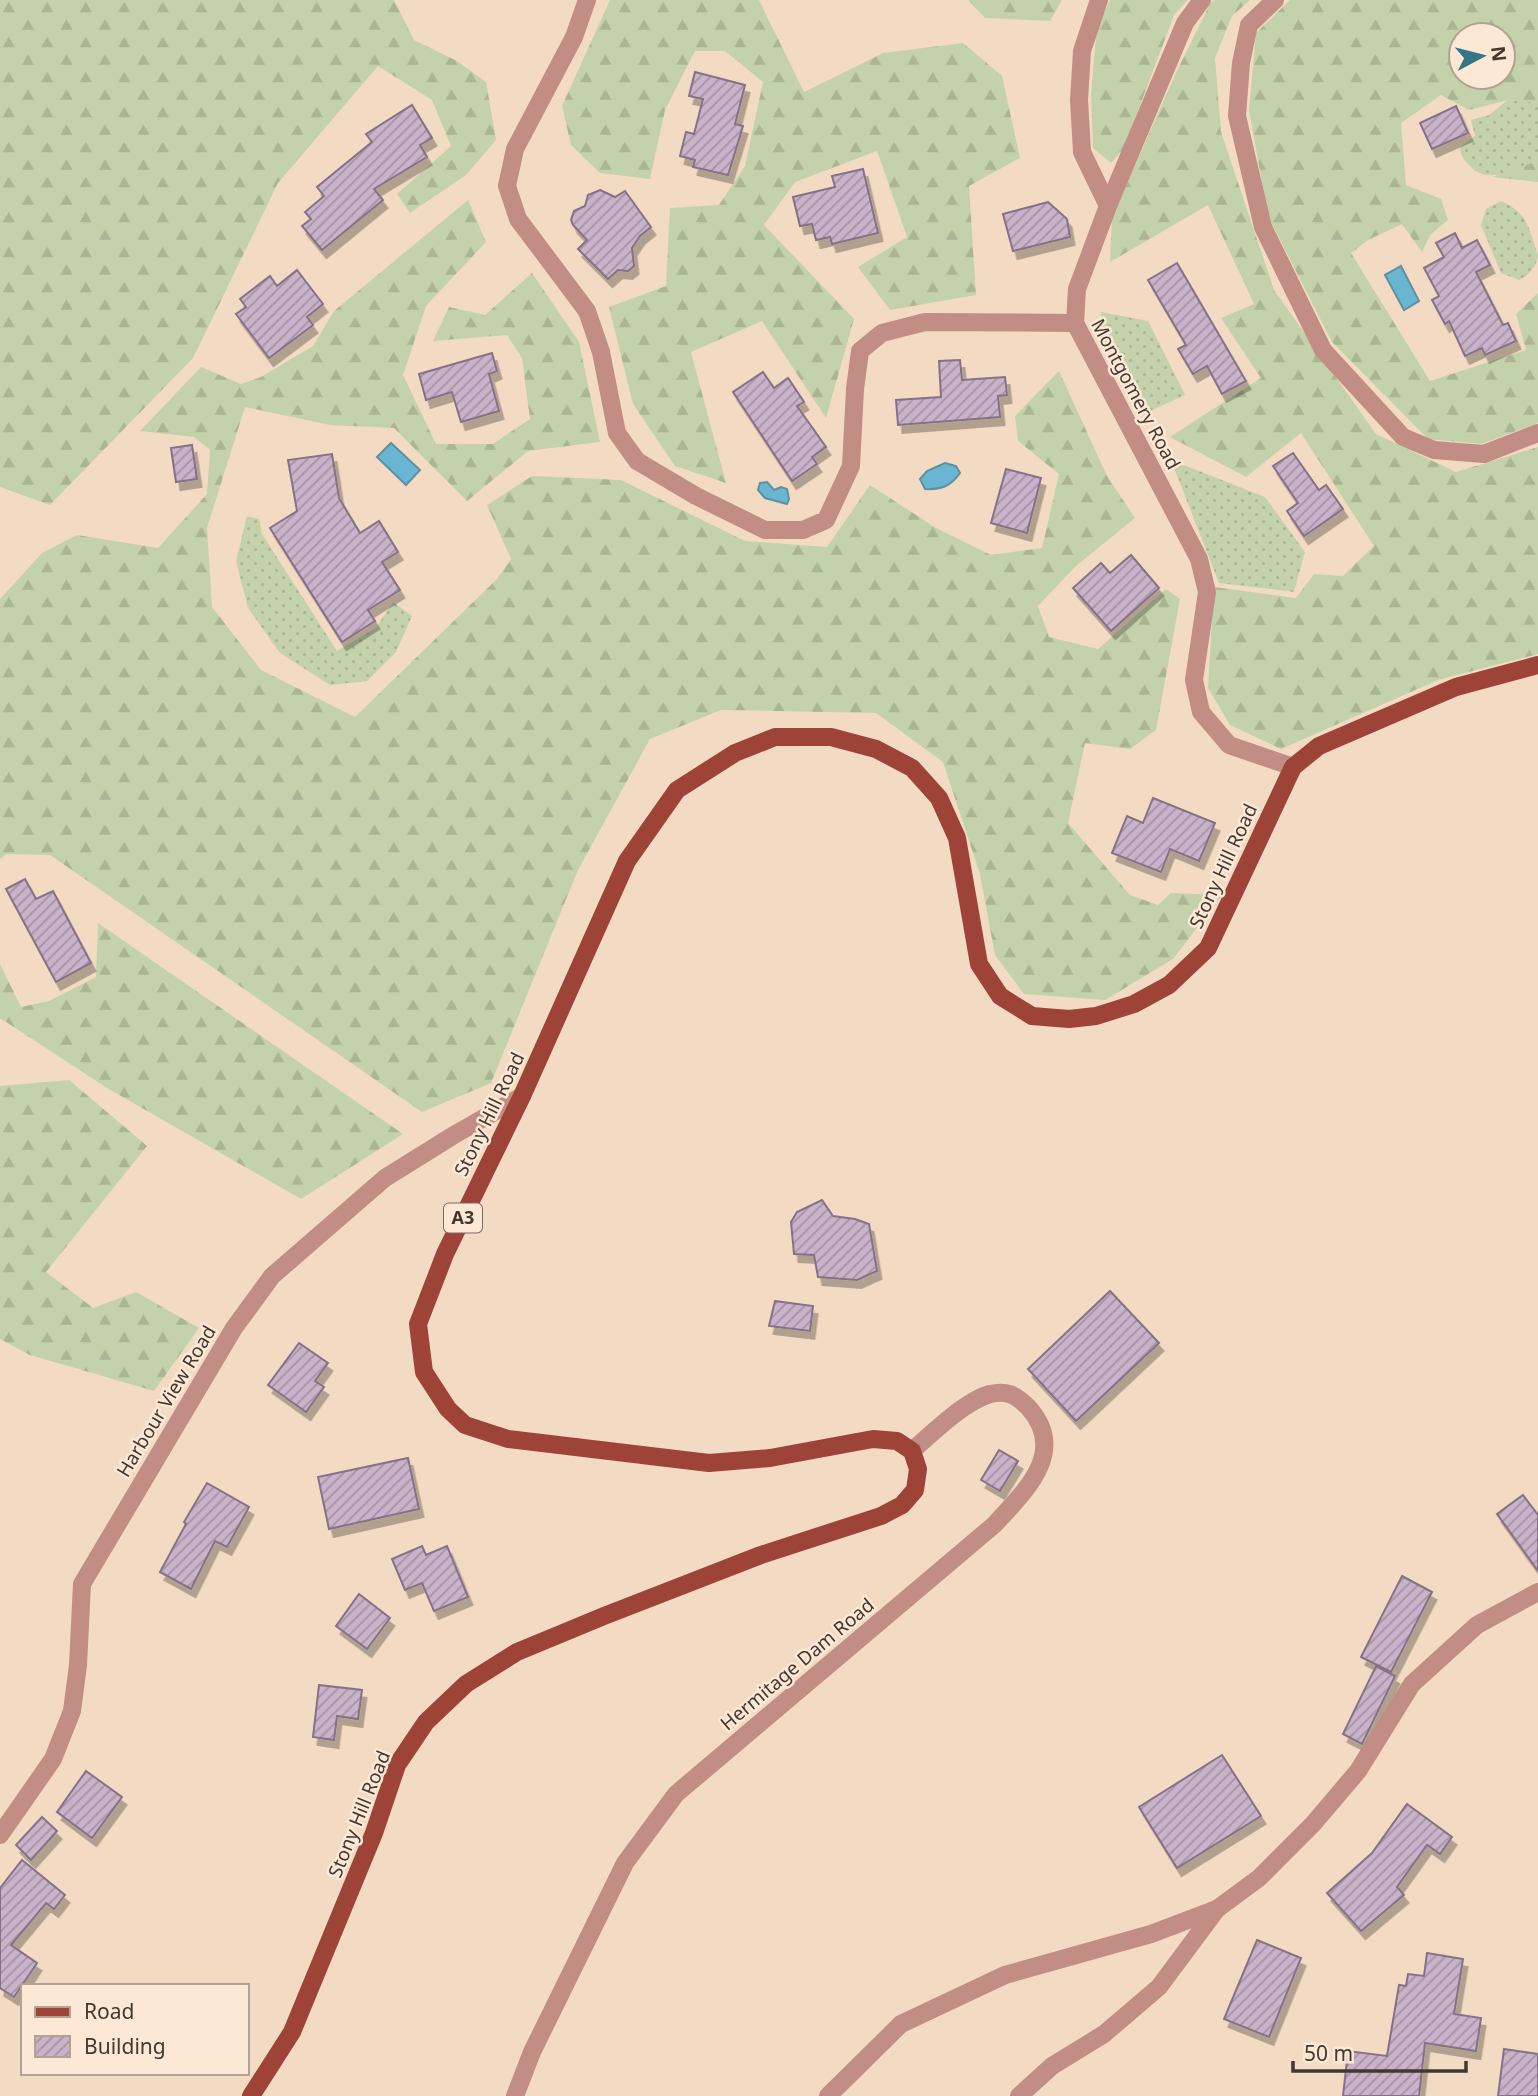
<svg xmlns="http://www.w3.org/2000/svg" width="1538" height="2096" font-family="'Noto Sans',sans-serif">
	<defs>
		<pattern id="grass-dots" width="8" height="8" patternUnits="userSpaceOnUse" patternTransform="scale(1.75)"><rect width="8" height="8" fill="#c4d2ab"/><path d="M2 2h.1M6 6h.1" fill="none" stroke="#aab593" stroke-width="1.8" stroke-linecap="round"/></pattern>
		<pattern id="forest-firs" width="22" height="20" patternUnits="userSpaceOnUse" patternTransform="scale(1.75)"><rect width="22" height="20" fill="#c4d2ab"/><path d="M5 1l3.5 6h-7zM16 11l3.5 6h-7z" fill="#aab593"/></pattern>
		<pattern id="building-hatch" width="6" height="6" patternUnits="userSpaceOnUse" patternTransform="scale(1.75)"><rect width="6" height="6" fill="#c9b2ca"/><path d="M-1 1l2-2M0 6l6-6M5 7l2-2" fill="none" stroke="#a592a4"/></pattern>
		<filter id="shadow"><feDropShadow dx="4.5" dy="8" stdDeviation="0" flood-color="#0004"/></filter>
	</defs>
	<rect width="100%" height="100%" fill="#f3dac3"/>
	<!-- grass -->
	<g fill="url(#grass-dots)">
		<path d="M1508,100l30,3v58c-20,7 -51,25 -68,5 -6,-6 -9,-10 -10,-19l15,-11 -4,-16 18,-5z"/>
		<path d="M1501,201c28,13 27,26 37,54 -1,12 -10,20 -19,25l-18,-7 -20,-48 5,-16z"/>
		<polygon points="1101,312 1148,321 1185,395 1146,413 1103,342"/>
		<polygon points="1171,460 1265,497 1305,552 1294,592 1219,583"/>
		<polygon points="247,516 259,519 262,534 337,651 376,628 393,602 412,616 396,652 367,681 330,685 280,653 248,608 236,561"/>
	</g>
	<!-- forest -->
	<g fill="url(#forest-firs)" fill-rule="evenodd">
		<polygon points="0,0 394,0 414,40 457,61 486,82 496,140 466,175 410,213 397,194 451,146 432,100 378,66 278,183 193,358 50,505 0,487"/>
		<polygon points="610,0 759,0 804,92 883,53 963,43 1002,76 1020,158 969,186 976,295 890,310 858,267 907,237 877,151 795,182 764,225 854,319 826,418 762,321 691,352 726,483 675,466 633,404 609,307 666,286 670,208 719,205 745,166 763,82 725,51 695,51 665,110 650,179 600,173 571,145 562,106"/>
		<polygon points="968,0 1062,0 1050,21 985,18"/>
		<polygon points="1110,0 1188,0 1174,15 1124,148 1111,163 1093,148 1091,94 1097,27"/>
		<polygon points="1214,0 1250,0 1232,16 1215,58 1221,132 1274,290 1376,434 1456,472 1538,447 1538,654 1438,680 1281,749 1230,725 1208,688 1214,587 1296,598 1314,574 1343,576 1374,546 1301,433 1246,477 1170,437 1261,378 1221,318 1254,304 1208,205 1110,262 1112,218 1174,77 1210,4"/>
		<path d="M1290,0h248v103l-30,-3 -39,10 -28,-15 -40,28 5,62 35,14 7,21 -18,15 -8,17 -20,-28 -34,16 -17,13 79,128 96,-31 -10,-36 22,-21v130l-57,21 -53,-5 -96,-97 -64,-126 -19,-106 7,-77zM1461,35h42v42h-42z"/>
		<polygon points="1538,161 1538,182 1492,177"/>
		<polygon points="468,200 486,242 426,306 403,375 436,444 493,444 530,419 522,358 507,335 433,341 449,307 485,315 532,273 579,342 600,442 528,451 467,501 394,428 330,425 245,407 207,528 212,607 261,670 355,717 497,579 511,559 487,505 532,476 621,480 745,541 827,547 870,485 936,528 991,555 1042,548 1059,474 1018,441 1015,416 1059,371 1107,476 1135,518 1076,566 1038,606 1049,637 1098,649 1166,589 1180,599 1156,730 1130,749 1085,743 1068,823 1130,895 1158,905 1171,893 1222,895 1173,959 1105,1000 1024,994 995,955 980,874 943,762 876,713 721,710 650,739 578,870 491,1083 422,1112 50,855 7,854 0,859 0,599 42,553 77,535 158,548 207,494 210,450 194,437 140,431 201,367 241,384 261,377 313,346 334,311"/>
		<polygon points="98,923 403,1134 301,1199 107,1088 0,1018 0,964 21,1007 49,1001 96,977"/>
		<polygon points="69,1080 147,1146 46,1272 93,1308 136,1292 199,1328 154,1391 30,1355 0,1339 0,1086"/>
	</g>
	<!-- water -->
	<g fill="#6ab6d2" stroke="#5e90a1" stroke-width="2">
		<polygon points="1401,266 1419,301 1404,310 1385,275"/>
		<polygon points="391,443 420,470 406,485 377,457"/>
		<path d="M945,463l11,3 4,7c-9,13 -19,17 -35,16l-5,-10 7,-8z"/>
		<polygon points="767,482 774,490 781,487 787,489 789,499 787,504 765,498 758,490 760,483"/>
	</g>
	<!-- building -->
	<g fill="url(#building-hatch)" stroke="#867187" stroke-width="2" filter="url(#shadow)">
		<polygon points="695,72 745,85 735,124 743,126 728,175 693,167 695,160 680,156 686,132 694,134 703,99 689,96"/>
		<polygon points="412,105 432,138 420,145 427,157 374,189 383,200 322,250 302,226 311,219 305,212 324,196 317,187 372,142 366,134"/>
		<polygon points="1456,106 1468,133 1432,149 1420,123"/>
		<polygon points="863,169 878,233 832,244 830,237 816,240 812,224 800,226 793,197 835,187 832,176"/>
		<polygon points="600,190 615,197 625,191 651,227 640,236 632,248 634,266 628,271 618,270 608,279 578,249 587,240 573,225 571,220 574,211 585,206 588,195"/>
		<polygon points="1048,202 1067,219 1070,237 1013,251 1003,214"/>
		<polygon points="1455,233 1462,248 1477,240 1490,265 1476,272 1503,325 1508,323 1516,341 1485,355 1482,348 1465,356 1449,321 1445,324 1432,300 1439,296 1424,268 1444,257 1436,243"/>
		<polygon points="1177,263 1246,381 1222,394 1207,366 1193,374 1178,349 1186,345 1148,280"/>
		<polygon points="297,270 323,304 307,317 313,325 269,358 236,314 246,307 240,299 270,276 277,286"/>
		<polygon points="492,353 497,371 489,374 499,411 461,422 452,392 426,400 419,374"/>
		<polygon points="960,360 962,380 1005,377 1007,395 998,396 1000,417 898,425 896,400 941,397 939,361"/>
		<polygon points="763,372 774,388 788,378 804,402 797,406 826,447 812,457 817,464 792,481 733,392"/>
		<polygon points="192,445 197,479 176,482 171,448"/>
		<polygon points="1293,453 1319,490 1326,485 1343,509 1304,536 1287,511 1298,503 1273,466"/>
		<polygon points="332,454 339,498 360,533 379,521 398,552 382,562 400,590 368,610 375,621 342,642 270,528 297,511 288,460"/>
		<polygon points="1006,469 1041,478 1027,533 991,523"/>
		<polygon points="1131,555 1159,588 1111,631 1073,588 1101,563 1110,573"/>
		<polygon points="1153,798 1215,823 1199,861 1170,849 1161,872 1112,853 1127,816 1143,823"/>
		<polygon points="25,879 36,899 53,891 91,963 56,982 6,889"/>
		<polygon points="822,1200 833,1216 855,1219 869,1224 877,1271 857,1280 818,1277 814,1255 794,1254 791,1222 797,1212"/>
		<polygon points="1110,1291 1159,1343 1076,1421 1028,1369"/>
		<polygon points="775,1301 813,1306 810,1331 769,1326"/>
		<polygon points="299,1343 328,1363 315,1381 324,1387 306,1412 268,1385"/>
		<polygon points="999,1450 1018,1461 1000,1491 981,1480"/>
		<polygon points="408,1458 419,1509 329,1529 318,1477"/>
		<polygon points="207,1483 249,1507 227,1547 215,1541 191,1589 160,1572 186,1524 184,1522"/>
		<polygon points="1523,1495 1538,1515 1538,1571 1497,1514"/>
		<polygon points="422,1546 426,1555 447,1546 468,1597 434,1611 422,1583 405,1590 392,1559"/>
		<polygon points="1402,1576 1432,1592 1391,1672 1361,1657"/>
		<polygon points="359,1594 390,1618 367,1649 336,1626"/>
		<polygon points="1376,1666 1395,1676 1362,1744 1343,1734"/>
		<polygon points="319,1685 362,1690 358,1719 337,1716 334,1740 313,1737"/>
		<polygon points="1222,1755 1261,1816 1177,1868 1139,1807"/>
		<polygon points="86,1771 122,1797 92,1838 57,1812"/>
		<polygon points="1407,1804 1452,1837 1440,1854 1427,1845 1397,1887 1404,1895 1361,1931 1327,1893 1372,1853"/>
		<polygon points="42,1817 57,1831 31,1860 16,1845"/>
		<polygon points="22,1860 65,1895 54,1909 46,1903 11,1945 37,1963 14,1997 0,1988 0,1888"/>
		<polygon points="1257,1940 1301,1958 1269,2037 1224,2019"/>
		<polygon points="1427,1953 1463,1959 1454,2014 1481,2018 1476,2051 1425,2043 1419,2096 1343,2096 1348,2051 1387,2056 1399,1985 1406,1986 1408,1974 1424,1976"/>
		<polygon points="1504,2049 1538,2054 1538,2096 1498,2096"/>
	</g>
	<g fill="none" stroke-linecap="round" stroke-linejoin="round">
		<!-- minor -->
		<g stroke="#c18d84" stroke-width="18">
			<polyline points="587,0 574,37 515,149 507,186 518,219 587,311 601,352 617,433 637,461 696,496 765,530 803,530 826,520 851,466 855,389 860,351 882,333 925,322 1075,323"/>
			<polyline points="1099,0 1082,51 1079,100 1082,152 1108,206"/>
			<polyline points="1202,0 1185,23 1108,206 1077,289 1075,323 1199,559 1207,592 1194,680 1201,712 1229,745 1293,767"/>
			<polyline points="1275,0 1249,25 1241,63 1237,116 1263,227 1323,350 1403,437 1434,450 1484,454 1538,433"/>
			<polyline points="0,1835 53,1759 72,1711 78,1665 82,1584 234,1328 272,1276 385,1178 454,1135 522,1096"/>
			<path d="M515,2096l17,-44 93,-189 51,-69 318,-269c30,-33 75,-73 34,-118 -12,-12 -21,-17 -38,-13 -25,7 -58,39 -78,57"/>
			<polyline points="828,2096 901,2024 1005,1975 1151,1934 1217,1909 1259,1878 1313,1824 1358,1771 1412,1684 1477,1625 1538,1592"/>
			<polyline points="1019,2096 1052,2066 1104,2034 1159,1987 1217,1909"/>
		</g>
		<!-- major -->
		<polyline stroke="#9e4338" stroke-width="18" points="251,2096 292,2032 374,1833 397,1765 426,1722 466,1684 517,1652 604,1616 761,1555 881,1516 902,1505 915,1490 918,1469 912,1451 897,1441 873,1439 770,1458 709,1463 508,1439 465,1425 448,1409 424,1372 418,1324 445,1254 522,1096 627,861 677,790 735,753 775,737 831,737 876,749 912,768 939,798 957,838 979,964 1000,996 1032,1016 1069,1019 1096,1016 1134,1004 1169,985 1208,948 1293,767 1319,746 1456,687 1538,665"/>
	</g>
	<g text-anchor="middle" stroke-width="5" stroke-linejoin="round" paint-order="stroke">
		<!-- shield labels -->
		<rect fill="#fce8d5" stroke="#7a6d61" stroke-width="2" x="444" y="1203.5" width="38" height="29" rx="5"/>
		<g font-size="18" font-weight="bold" fill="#42382f">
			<text x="463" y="1224">A3</text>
		</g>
		<!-- street labels -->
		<g font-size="19" fill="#42382f" stroke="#fce8d5">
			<text transform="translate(1136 394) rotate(62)" y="7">Montgomery Road</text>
			<text transform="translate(1223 866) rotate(-65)" y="7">Stony Hill Road</text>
			<text transform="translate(489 1114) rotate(-64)" y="7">Stony Hill Road</text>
			<text transform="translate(166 1401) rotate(-59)" y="7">Harbour View Road</text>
			<text transform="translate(797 1664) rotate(-40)" y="7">Hermitage Dam Road</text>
			<text transform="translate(359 1814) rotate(-68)" y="7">Stony Hill Road</text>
		</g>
	</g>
	<!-- legend -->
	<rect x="21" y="1984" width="228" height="91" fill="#fce8d5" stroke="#b2a293" stroke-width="2"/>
	<rect x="35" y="2007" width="35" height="10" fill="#9e4338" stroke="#b2a293" stroke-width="2"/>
	<text x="84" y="2019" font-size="21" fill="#42382f">Road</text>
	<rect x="35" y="2036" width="35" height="21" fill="url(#building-hatch)" stroke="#b2a293" stroke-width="2"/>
	<text x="84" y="2054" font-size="21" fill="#42382f">Building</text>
	<!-- north arrow -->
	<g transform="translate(1482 56) rotate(83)"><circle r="33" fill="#fce8d5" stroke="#b2a293" stroke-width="2"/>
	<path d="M0-5L12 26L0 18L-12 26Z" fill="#347588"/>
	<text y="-10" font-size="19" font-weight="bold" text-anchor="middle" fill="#42382f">N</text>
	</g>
	<!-- scale -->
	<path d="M1293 2061v10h173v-10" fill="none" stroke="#42382f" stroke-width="3.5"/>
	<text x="1304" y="2061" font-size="21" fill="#42382f" stroke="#fce8d5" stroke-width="5" paint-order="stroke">50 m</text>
</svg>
